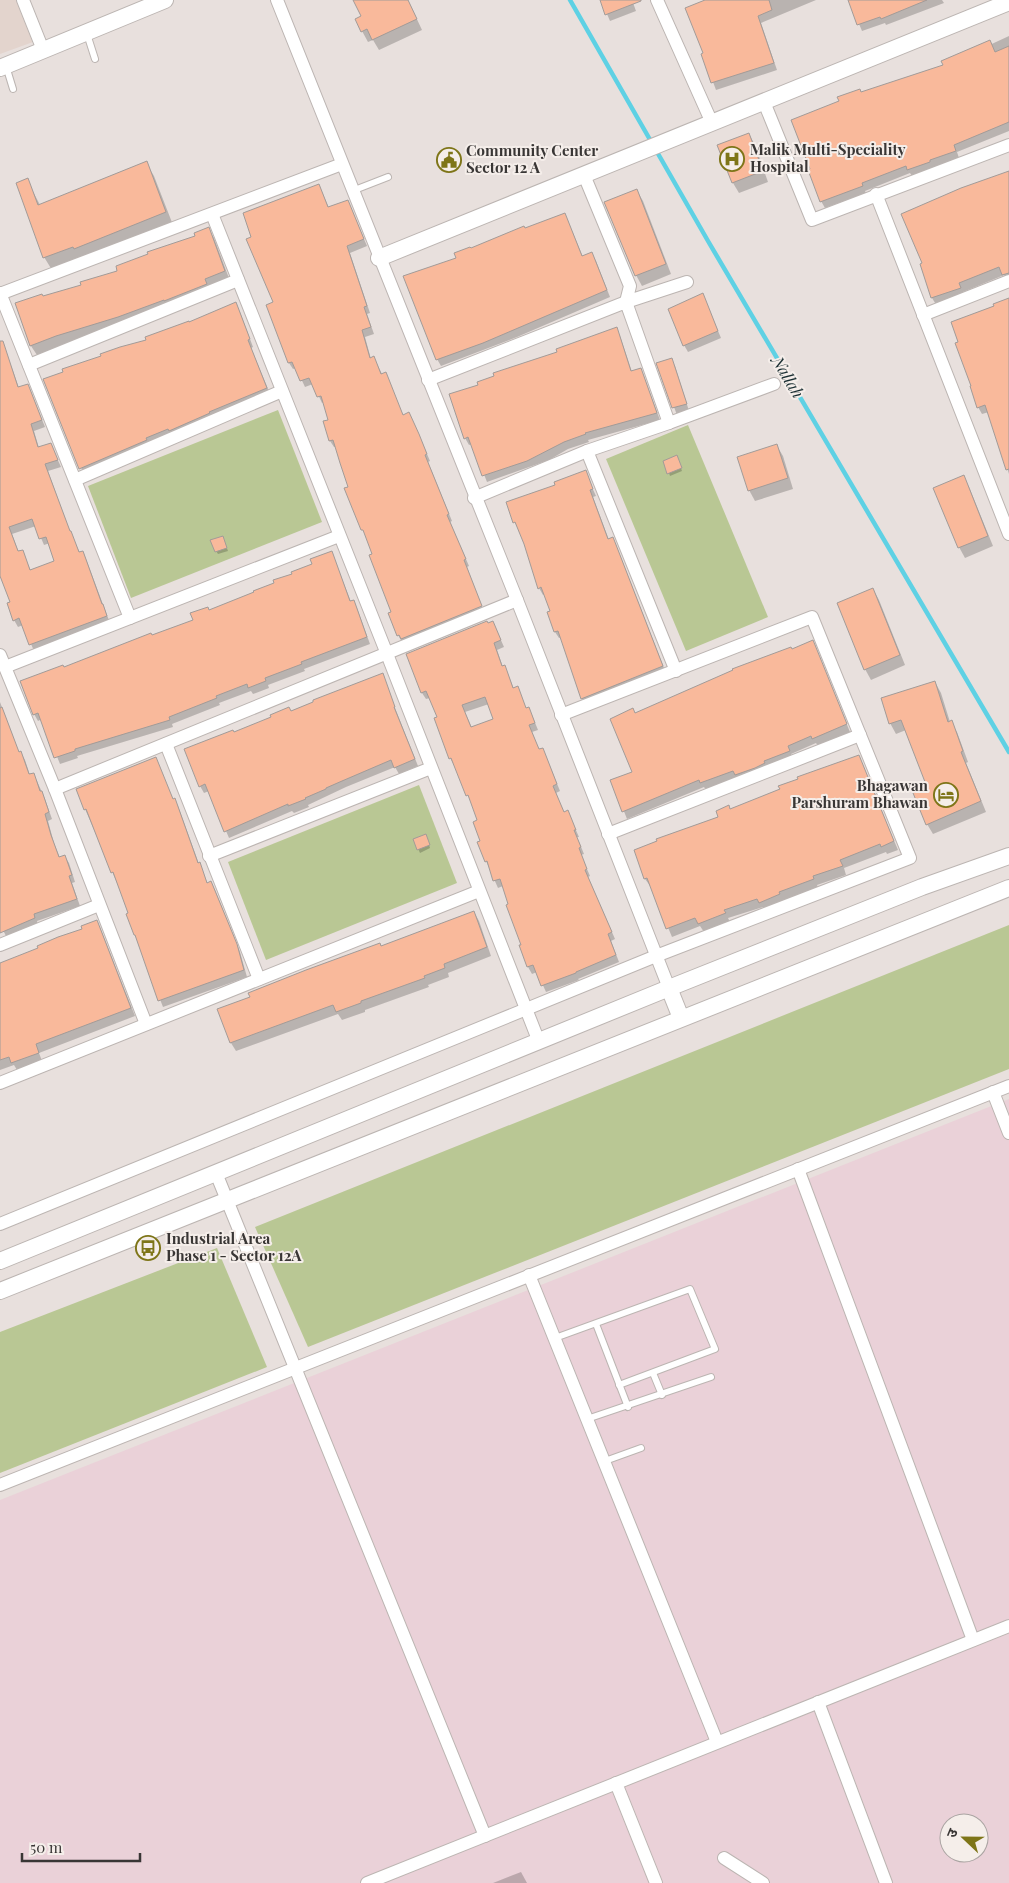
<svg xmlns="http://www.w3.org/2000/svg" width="1009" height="1883" font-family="'Playfair Display','Noto Sans Devanagari',serif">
	<rect width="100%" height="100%" fill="#e8e0dd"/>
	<!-- industrial -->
	<path fill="#ead1d8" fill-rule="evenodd" d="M1009,1099v784h-1009v-383zM949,1823h30v30h-30z"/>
	<!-- built -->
	<polygon fill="#e3d4cd" points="0,0 16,0 33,42 0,54"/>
	<!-- green -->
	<g fill="#b9c794">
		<polygon points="278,410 322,522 131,598 88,486"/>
		<polygon points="688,425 768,617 686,651 606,459"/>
		<polygon points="419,785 457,883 266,960 228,862"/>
		<polygon points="1009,925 1009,1069 308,1347 255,1227"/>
		<polygon points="217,1248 267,1367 0,1473 0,1332"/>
	</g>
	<!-- shadow -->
	<g fill="#0003" fill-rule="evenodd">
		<polygon points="355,0 408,0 422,30 379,50 373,40 368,42 362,31 363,17"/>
		<polygon points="601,0 632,0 636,11 610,21"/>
		<polygon points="708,0 816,0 761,23 777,70 716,90 703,55"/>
		<polygon points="849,0 942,0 944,3 886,25 885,23 862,31"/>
		<polygon points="1009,36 1009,131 957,152 959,158 912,176 910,173 865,191 866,193 825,208 821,201 860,93 944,66"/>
		<polygon points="749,134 755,145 768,182 739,193 733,183"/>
		<polygon points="146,163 154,176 173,225 52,270 44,257 27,180 40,205"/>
		<polygon points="1009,172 1009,276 1006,277 1004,275 963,292 965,296 937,306 932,298 921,265"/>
		<polygon points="319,185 329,208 348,201 367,246 350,253 370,313 367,314 374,334 365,337 371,359 373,358 377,364 403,416 422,442 430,461 428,462 452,521 450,522 469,566 467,567 484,613 402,642 398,635 374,555 336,447 334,447 330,441 324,422 330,420 324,402 322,403 313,384 305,387 296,368 293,369 289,363 275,303 252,237"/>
		<polygon points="637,191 643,201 671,274 642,286 636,275"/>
		<polygon points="565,214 583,257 592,254 596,261 610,297 517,337 441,366 437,359 457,259 470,249"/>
		<polygon points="208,229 214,238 230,281 37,355 31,346 17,304 83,286 119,272 197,236"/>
		<polygon points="703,295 721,338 688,352 684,345"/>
		<polygon points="1009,300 1009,474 989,412 982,414 978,407 952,323"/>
		<polygon points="235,304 240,312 253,347 251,348 271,396 85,477 45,379 147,341"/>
		<polygon points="616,329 620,336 632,372 640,370 644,377 660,420 588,440 589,442 568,449 549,460 487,482 472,444 469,445 465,438 480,385"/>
		<path d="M0,343l12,25 7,20 12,4 14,35 -11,4 5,17 12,-3 10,22 -13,4 22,61 10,21 3,-1 3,7 24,64 -76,28 -11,-26 -5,2 -4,-7 -2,-17 -12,-29zM36,526l8,19 6,-2 6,19 -25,9 -9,-20 -3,2 -7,-19z"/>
		<polygon points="671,360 675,366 689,411 677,415 658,364"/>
		<polygon points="777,446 783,456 793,489 755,501 749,490"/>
		<polygon points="678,460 682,471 670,476 669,473"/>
		<polygon points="585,472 596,496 593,497 609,540 612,538 616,545 666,673 586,705 582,698 562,637 559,638 555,632 552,612 545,594 543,595 539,588 525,544 515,522 557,486"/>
		<polygon points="963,477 969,487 993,546 965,558 959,547"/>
		<polygon points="224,540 228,551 218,554 216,551"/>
		<polygon points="332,553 351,602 353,601 357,608 370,644 304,669 305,671 268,685 269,688 253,694 251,691 219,703 220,705 172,724 173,727 77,756 78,758 60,764 42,719 38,721 34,714 64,668 194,621 209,611 255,593 314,565"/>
		<polygon points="873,589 879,600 905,665 871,680 865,669"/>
		<path d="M493,622l11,25 -7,3 6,17 5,7 6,15 4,-1 8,21 6,6 6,15 -6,2 7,18 7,6 14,35 -4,2 8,20 7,6 8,18h-2l7,17 -3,1 9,21 -2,1 27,62 -4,2 8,21 -41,17 1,1 -33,12 -9,-20 -5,2 -4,-7 -7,-21 2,-1 -20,-59 -5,2 -12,-27 -7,-40 -24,-57 -1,1 -4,-7 -11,-41 -9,-19 -4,1 -4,-6 66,-69zM489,704l6,16 -23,8 -7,-16z"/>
		<polygon points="816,649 850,732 818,746 816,743 791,754 793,759 706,790 704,787 627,819 612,781 634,773 635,714 792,651"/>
		<polygon points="382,675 418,766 399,774 395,767 346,787 308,805 309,807 294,813 292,811 229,838 209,791 204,793 200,786 233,734"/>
		<polygon points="935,682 941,693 950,722 957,732 968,762 966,763 986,812 933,834 927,824 926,783 906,730 896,734 890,723"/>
		<polygon points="0,702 19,753 21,753 25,760 30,775 33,774 37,781 45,799 52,819 48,821 54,843 60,858 65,857 69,863 75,882 72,883 80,906 37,921 38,925 7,938 0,924"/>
		<polygon points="859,757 898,850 887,854 886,852 844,868 846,875 817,885 818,887 765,911 763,907 728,918 730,922 704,932 700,926 672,937 651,887 645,879 635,850 720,818 730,810"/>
		<polygon points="155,758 173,800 178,806 199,864 208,884 211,883 215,890 240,952 247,977 163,1007 135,935 130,913 85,809"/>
		<polygon points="427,838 430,848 420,853 414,840"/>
		<polygon points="474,912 479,921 491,956 448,973 449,977 428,985 429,987 365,1010 365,1012 342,1020 338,1014 236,1051 231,1043 381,947"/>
		<polygon points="97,922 101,930 135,1016 39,1053 42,1061 17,1070 14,1065 0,1070 0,965 84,930"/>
		<polygon points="521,1872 527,1883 493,1883"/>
	</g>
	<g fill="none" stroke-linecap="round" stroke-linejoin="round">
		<!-- stream -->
		<polyline stroke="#5ed1e4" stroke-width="4.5" points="570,0 708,241 1009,752"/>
	</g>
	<!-- building -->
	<g fill="#f9b99b" stroke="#a29b98" fill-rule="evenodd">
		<polygon points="353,0 408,0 417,19 372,40 367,29 361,32 355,19 361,16"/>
		<polygon points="600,0 641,0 641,1 605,15"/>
		<polygon points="705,0 769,0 772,10 758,16 774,63 711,83 701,54 703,53 685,8"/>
		<polygon points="848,0 927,0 881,19 880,17 857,25"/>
		<polygon points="990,40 995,52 1009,46 1009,122 954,145 956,151 930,160 930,162 907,170 906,166 862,183 863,186 820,202 808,170 810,169 791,120 839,101 837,97 860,89 861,92 943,65 941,61"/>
		<polygon points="749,133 763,171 732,183 717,145"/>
		<polygon points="147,161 166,212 74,249 73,247 43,258 16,183 28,178 38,205"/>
		<polygon points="1009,171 1009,273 1002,275 999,267 959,283 961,288 931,298 920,264 922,263 901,214 961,188"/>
		<polygon points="319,184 328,207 348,200 364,239 347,246 367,306 364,307 371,327 362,330 370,358 374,356 381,374 386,372 403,415 409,412 419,434 427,454 425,455 449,514 447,515 466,559 464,560 482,606 401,639 399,635 397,636 388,613 391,612 369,555 372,554 363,530 361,530 344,488 348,487 340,463 333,440 329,441 323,421 328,420 321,396 317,397 309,378 300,381 292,362 288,363 266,305 273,302 246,239 251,237 243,213"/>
		<polygon points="637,189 666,264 635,276 604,202"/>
		<polygon points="565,213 582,256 592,252 607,290 483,343 436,360 403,276 456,258 454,253 470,247 471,248 524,226 525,228"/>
		<polygon points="209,227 225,271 205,279 207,284 164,301 164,300 118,317 56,336 30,346 15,303 42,294 43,296 81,285 80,282 117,271 116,266 148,254 147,252 195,236 194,233"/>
		<polygon points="703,293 718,331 683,346 668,309"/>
		<polygon points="1009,298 1009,469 1006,470 985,405 977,408 970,386 971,386 955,343 958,342 951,322 994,306 993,304"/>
		<polygon points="236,302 250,339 248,340 267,388 209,412 210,413 169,431 168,429 146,438 147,440 79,469 43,379 63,372 62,369 101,356 100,354 120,347 146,340 145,337 189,321 189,322"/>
		<polygon points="617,327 631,371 641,368 657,413 585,433 586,434 564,442 527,461 482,476 468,437 464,439 449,394 478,385 477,382 494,376 493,373 557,352 556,349"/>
		<path d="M0,341h3l15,46 10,-3 14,36 -11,4 7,23 13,-4 7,17 -13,4 25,67h1l8,21 4,-1 19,53h1l4,12 -78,29 -10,-27 -6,3 -6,-18 3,-1 -10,-26zM32,519l7,20 7,-2 8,24 -24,9 -7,-20 -5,1 -9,-24z"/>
		<polygon points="672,358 687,404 672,408 656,363"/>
		<polygon points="777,444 788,478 748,491 737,457"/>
		<polygon points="677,455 682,468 667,474 663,461"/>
		<polygon points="586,470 593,489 590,490 608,539 613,537 663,666 581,699 558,631 554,632 547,612 550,611 541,587 538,589 524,544 515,522 513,523 506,502 555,485 554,482"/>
		<polygon points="964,475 988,536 958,548 933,488"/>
		<polygon points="223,536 227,548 215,552 210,540"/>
		<polygon points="332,551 350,601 354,600 367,637 301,662 302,664 265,678 266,681 248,688 247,684 216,696 217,698 169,717 170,720 75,749 75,751 54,758 38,713 33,715 20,681 63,665 64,667 151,633 152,635 193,620 190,613 208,607 209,610 254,592 253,591 274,583 273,580 292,574 291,572 312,564 310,559"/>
		<polygon points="873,588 900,655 864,670 837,603"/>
		<path d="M487,621l1,2 5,-2 8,19 -7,3 8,23 3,-1 8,23 5,-2 8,22 3,-1 6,16 -6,2 10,24 4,-1 14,36 -4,2 11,26 4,-2 8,20h-2l7,17 -2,1 8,21 -2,1 27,62 -4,2 8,21 -40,17v1l-35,13 -8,-21 -6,2 -8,-22h2l-15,-40 2,-1 -8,-25 -7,2 -6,-20 -2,1 -8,-20 3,-1 -7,-19 4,-2 -9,-25 -2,1 -15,-38 -2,1 -15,-41 3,-1 -11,-26 -5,2 -15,-39zM485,697l8,22 -22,8 -9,-22z"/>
		<polygon points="813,640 847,724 812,739 811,736 788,746 790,751 764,761 765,763 755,768 735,775 733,771 700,783 699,780 622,812 610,780 632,772 610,719 633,708 635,713 733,670 732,669 791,647 792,649"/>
		<polygon points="383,673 395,707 394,707 415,759 394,768 391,760 342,781 326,788 326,789 305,798 306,799 288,806 288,804 224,832 205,784 199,787 184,749 233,730 234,732 271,717 270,715 289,707 291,711 313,702 313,700"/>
		<polygon points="935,681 948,722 952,720 963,751 961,752 981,801 926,825 911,788 925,782 901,720 889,724 881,698"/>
		<polygon points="2,707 19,752 21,751 29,774 34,773 40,791 42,791 49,812 45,814 51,835 59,857 65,855 72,875 69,876 77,899 34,914 35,918 0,933 0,708"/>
		<polygon points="859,755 894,841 881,847 880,844 840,860 843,866 813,876 814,879 779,892 780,894 759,903 757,899 724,910 726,913 698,924 695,918 666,929 647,878 644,879 634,850 657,841 656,839 718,817 716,811 729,805 730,809 780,789 778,786 798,779 797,777"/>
		<polygon points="156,757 173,799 175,798 198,863 200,862 207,883 211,881 237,944 244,970 158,1001 135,935 134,935 126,914 128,913 113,872 111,873 86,809 84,810 76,789"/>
		<polygon points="426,834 430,845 417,850 413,839"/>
		<polygon points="474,911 487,947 444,964 445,968 424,976 425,978 361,1001 361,1003 336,1012 333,1005 230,1043 217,1009 250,997 248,993 306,970 380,943 381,946"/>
		<polygon points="97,920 131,1008 36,1044 39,1053 11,1063 9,1057 0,1060 0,963 38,948 37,946 58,937 82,929 81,926"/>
	</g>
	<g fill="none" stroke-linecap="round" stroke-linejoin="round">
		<defs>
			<g id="service">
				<polyline points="87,34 95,59"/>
				<polyline points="6,66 13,89"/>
				<polyline points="352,191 388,177"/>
				<polyline points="596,1324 628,1407"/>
				<polyline points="555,1338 690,1289 715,1349 619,1385"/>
				<polyline points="653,1373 662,1395"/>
				<polyline points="587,1419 711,1377"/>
				<polyline points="605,1461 641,1448"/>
			</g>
			<g id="minor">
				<polyline points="23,0 43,50"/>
				<polyline points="277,0 517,600 669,988"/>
				<polyline points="657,0 712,123"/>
				<polyline points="764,102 812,220 1009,145"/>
				<polyline points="584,175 630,286 626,302 687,282"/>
				<polyline points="876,194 1009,534"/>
				<polyline points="212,214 387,654 539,1042"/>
				<polyline points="0,293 130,618"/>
				<polyline points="0,294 342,164"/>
				<polyline points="923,315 1009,281"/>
				<polyline points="29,365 238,280"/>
				<polyline points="428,380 626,302 669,423 587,451 474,498"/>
				<polyline points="669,423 774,384"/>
				<polyline points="587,451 676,671"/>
				<polyline points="75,480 282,391"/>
				<polyline points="0,655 55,789 146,1024"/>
				<polyline points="5,667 339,536"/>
				<polyline points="166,744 259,979"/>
				<polyline points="55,789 517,600"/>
				<polyline points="608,834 860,735"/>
				<polyline points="209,856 431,768"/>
				<polyline points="0,945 99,905"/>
				<polyline points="0,1083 479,891"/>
				<polyline points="993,1092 1009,1133"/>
				<polyline points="798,1169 973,1640"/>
				<polyline points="216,1173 485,1836"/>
				<polyline points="0,1224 656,956 910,858 812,617 561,715"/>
				<polyline points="529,1275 717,1742"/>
				<polyline points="0,1485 1009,1086"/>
				<polyline points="818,1702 886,1883"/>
				<polyline points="616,1783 656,1883"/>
				<polyline points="724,1858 763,1883"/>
				<polyline points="367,1883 1009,1626"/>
			</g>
			<g id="tertiary">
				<polyline points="0,68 165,0"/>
				<polyline points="379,258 1009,2"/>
				<polyline points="669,988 681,1018"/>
				<polyline points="0,1261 669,988 922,887 1009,856"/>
				<polyline points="0,1291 1009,888"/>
			</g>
		</defs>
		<!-- service casing -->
		<use href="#service" stroke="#bcb5b2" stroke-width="8"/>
		<!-- minor casing -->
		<use href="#minor" stroke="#bcb5b2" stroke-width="14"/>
		<!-- tertiary casing -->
		<use href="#tertiary" stroke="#bcb5b2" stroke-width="18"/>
		<!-- service -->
		<use href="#service" stroke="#fff" stroke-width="6"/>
		<!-- minor -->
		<use href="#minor" stroke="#fff" stroke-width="12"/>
		<!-- tertiary -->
		<use href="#tertiary" stroke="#fff" stroke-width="16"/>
	</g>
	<!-- icons -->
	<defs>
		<symbol id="hospital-ring" viewBox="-11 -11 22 22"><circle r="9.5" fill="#f5eeea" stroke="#7e7518" stroke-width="1.5"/><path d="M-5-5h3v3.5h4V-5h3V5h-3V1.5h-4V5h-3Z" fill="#7e7518"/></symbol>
		<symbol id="civic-ring" viewBox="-11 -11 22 22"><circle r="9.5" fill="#f5eeea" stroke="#7e7518" stroke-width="1.5"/><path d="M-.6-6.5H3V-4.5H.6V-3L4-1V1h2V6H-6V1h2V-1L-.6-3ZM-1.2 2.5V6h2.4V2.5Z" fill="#7e7518"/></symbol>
		<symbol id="hotel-ring" viewBox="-11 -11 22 22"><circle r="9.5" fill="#f5eeea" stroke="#7e7518" stroke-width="1.5"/><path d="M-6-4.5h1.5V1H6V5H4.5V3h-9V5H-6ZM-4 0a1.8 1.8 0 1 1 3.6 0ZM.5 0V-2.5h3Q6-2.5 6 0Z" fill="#7e7518"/></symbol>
		<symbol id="bus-ring" viewBox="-11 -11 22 22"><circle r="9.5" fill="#f5eeea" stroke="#7e7518" stroke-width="1.5"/><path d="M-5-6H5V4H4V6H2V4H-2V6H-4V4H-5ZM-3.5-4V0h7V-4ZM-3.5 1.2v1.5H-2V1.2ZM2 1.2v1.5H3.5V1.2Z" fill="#7e7518"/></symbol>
	</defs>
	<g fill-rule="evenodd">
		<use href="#hospital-ring" x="718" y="145" width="28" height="28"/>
		<use href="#civic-ring" x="435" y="146" width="28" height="28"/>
		<use href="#hotel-ring" x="932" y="781" width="28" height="28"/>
		<use href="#bus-ring" x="134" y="1234" width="28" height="28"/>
	</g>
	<g text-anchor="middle" stroke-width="4" stroke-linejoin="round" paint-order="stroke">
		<!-- poi labels -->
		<g font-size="15" font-weight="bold" fill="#393635" stroke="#f5eeea" text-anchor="start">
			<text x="750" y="155">Malik Multi-Speciality<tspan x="750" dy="17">Hospital</tspan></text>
			<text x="466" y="156">Community Center<tspan x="466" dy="17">Sector 12 A</tspan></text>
			<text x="928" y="791" text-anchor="end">Bhagawan<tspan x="928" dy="17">Parshuram Bhawan</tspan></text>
			<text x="166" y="1244">Industrial Area<tspan x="166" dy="17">Phase 1 - Sector 12A</tspan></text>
		</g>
		<!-- water labels -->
		<g font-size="16" font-style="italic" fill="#1a2e32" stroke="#f5eeea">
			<text transform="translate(788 377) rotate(59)" y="6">Nallah</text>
		</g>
	</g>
	<!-- north arrow -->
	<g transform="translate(964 1838) rotate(292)"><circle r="24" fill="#f5eeea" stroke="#aaa4a2"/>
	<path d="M0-4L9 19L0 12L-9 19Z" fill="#7e7518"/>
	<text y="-8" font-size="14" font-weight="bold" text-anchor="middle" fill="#393635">उ</text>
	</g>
	<!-- scale -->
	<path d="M22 1853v8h118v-8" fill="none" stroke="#393635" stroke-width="2.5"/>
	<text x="30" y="1853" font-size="15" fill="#393635" stroke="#f5eeea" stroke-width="4" paint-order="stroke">50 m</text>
</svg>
